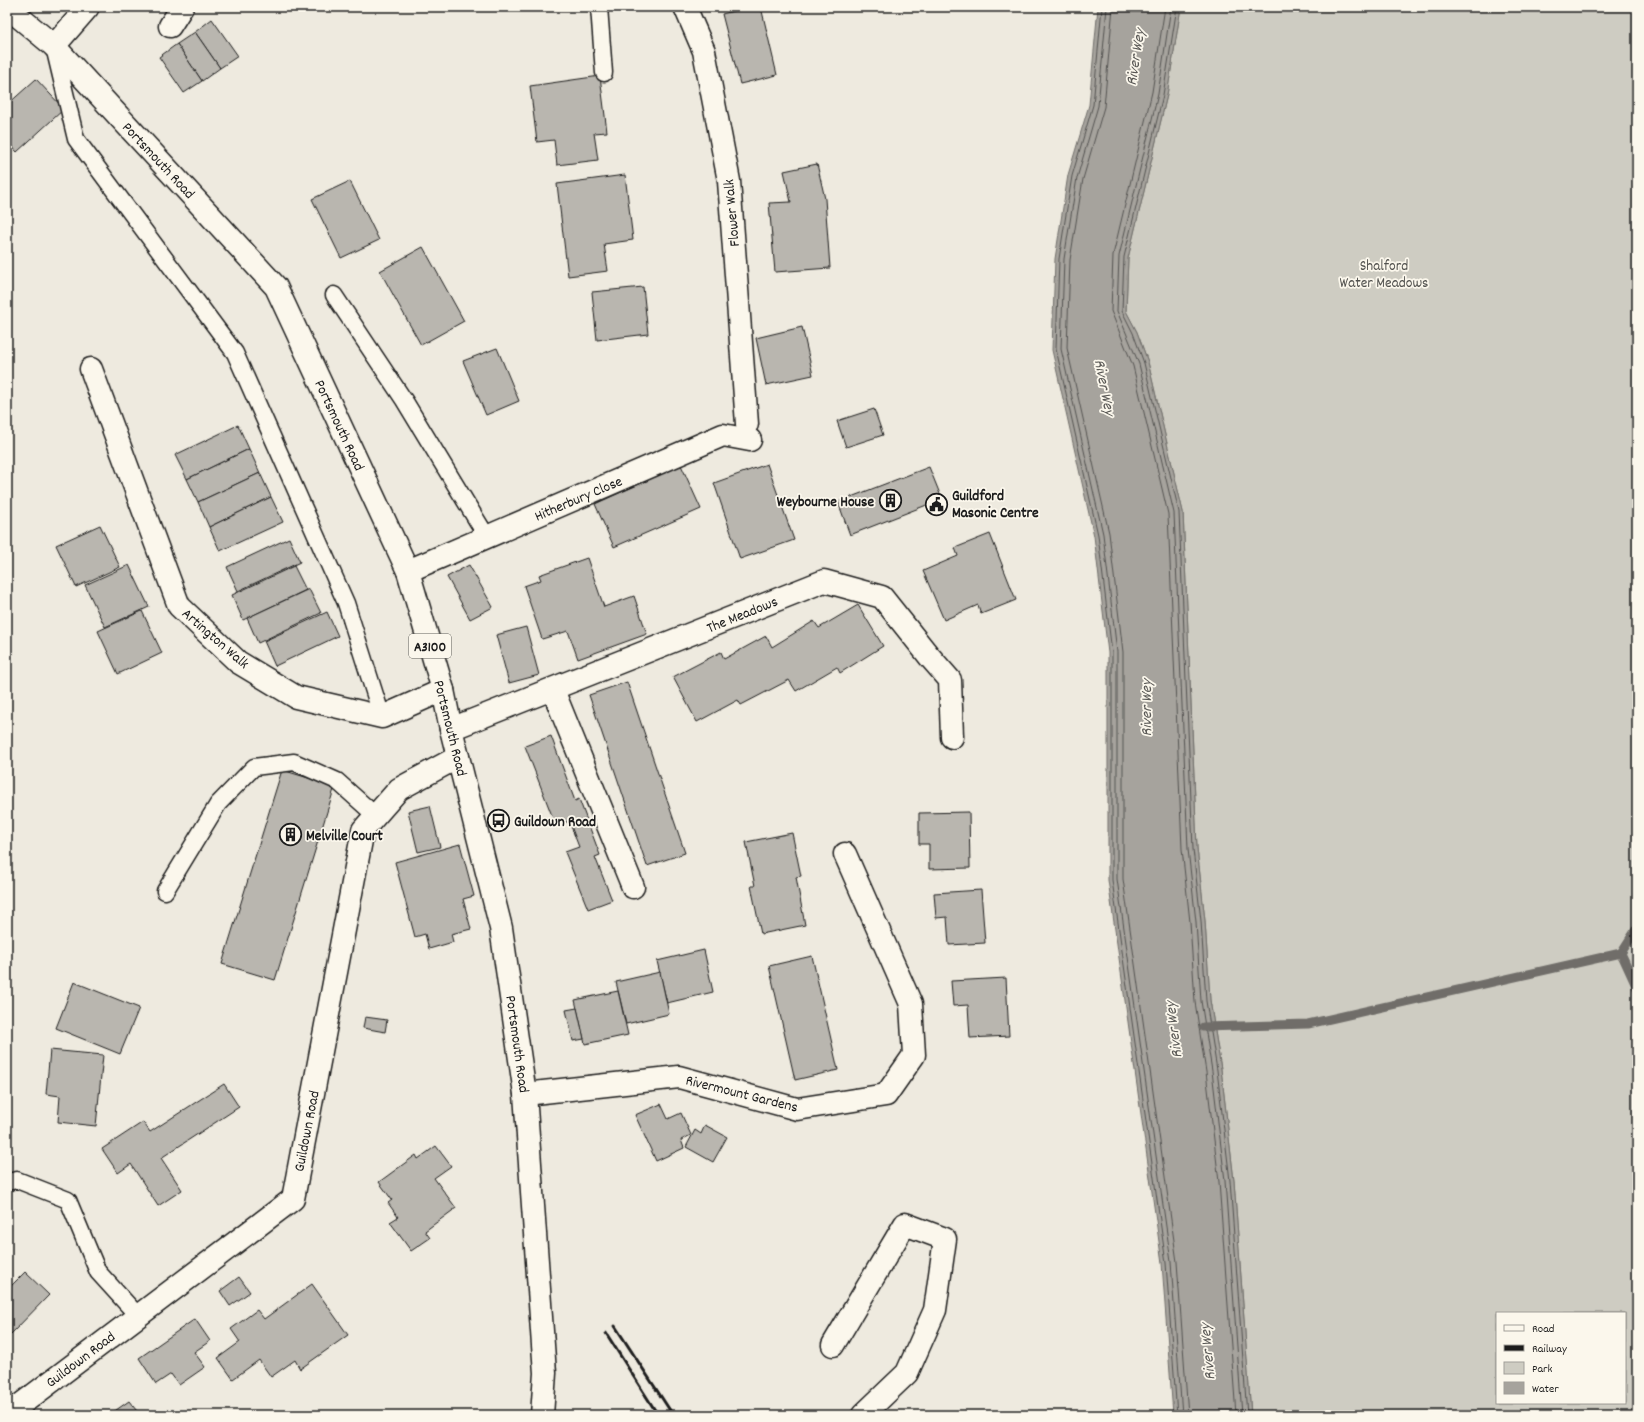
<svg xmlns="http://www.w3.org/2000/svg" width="1644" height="1422" font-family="Dekko,sans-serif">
	<rect width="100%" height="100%" fill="#eeeadf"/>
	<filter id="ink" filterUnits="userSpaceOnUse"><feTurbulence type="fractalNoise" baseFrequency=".025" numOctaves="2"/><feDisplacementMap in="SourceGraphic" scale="8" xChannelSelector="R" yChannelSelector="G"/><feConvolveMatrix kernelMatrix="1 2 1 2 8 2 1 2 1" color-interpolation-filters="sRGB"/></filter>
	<g filter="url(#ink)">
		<!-- green -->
		<path fill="#ceccc2" stroke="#75746f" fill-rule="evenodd" d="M1181,7h456v1408h-386l-17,-234 -13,-112 -11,-69 -5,-79 -8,-73 -14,-336 -35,-150 -11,-30 -11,-21 2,-53 39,-163zM1497,1313h128v90h-128z"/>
		<!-- water -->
		<polygon fill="#a6a39d" stroke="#6f6d69" points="1098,7 1181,7 1167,95 1128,258 1126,311 1137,332 1148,362 1183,512 1197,848 1205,921 1210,1000 1221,1069 1234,1181 1251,1415 1173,1415 1162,1263 1108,880 1108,653 1094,536 1052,350 1055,259 1068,175 1089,105"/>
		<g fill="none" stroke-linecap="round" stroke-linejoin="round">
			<!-- shore -->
			<g stroke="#535250" stroke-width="1">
				<polyline points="1102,7 1093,105 1072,176 1059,259 1056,349 1098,535 1112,653 1112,880 1166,1263 1177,1415"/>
				<polyline points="1107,7 1098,106 1077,178 1064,259 1061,349 1103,534 1117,652 1117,879 1171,1262 1182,1415"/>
				<polyline points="1113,7 1104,107 1083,179 1070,260 1067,348 1109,533 1123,652 1123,879 1177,1262 1188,1415"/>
				<polyline points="1165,7 1152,92 1113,255 1111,311 1133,366 1168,514 1182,849 1190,922 1195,1002 1206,1072 1219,1182 1236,1415"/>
				<polyline points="1171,7 1158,94 1119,256 1117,311 1139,364 1174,513 1188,849 1196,922 1201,1001 1212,1071 1225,1181 1242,1415"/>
				<polyline points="1177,7 1163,95 1124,257 1122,311 1133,333 1144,363 1179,512 1193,849 1201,921 1206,1001 1217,1070 1230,1181 1247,1415"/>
			</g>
			<!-- stream -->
			<g stroke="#6f6d69" stroke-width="9">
				<polyline points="1621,953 1637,928"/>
				<polyline points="1203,1027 1308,1024 1621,953 1637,988"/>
			</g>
		</g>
		<!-- building -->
		<g fill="#b9b6af" stroke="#1c1c1c">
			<polygon points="749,7 761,7 777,75 740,84 722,14"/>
			<polygon points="212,19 238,56 220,68 195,32"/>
			<polygon points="195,32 220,68 202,81 177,44"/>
			<polygon points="177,44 202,81 184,93 159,57"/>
			<polygon points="600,76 607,132 594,133 598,160 557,165 554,140 537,142 530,86"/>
			<polygon points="36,79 64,109 17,152 7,141 7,105"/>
			<polygon points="817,164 825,199 830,268 775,272 769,203 791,202 784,171"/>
			<polygon points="625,175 633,240 604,244 608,271 568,276 557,184"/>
			<polygon points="350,181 379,240 341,258 312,199"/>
			<polygon points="423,247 464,321 421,345 380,271"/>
			<polygon points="643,287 648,334 597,340 592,292"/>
			<polygon points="802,327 813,375 766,385 756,338"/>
			<polygon points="497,348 519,401 486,415 463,361"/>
			<polygon points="874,409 883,435 846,447 837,421"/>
			<polygon points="238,425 249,449 187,479 175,455"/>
			<polygon points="249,449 260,473 198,502 187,479"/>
			<polygon points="767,464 794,540 740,559 714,483"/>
			<polygon points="681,465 701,509 614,547 595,504"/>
			<polygon points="929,467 942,499 850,535 838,502"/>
			<polygon points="260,473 271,497 209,527 198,502"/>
			<polygon points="271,497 283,522 220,551 209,527"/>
			<polygon points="100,525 120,567 76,587 56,545"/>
			<polygon points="990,534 1016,600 981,614 978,605 944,620 923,571 958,556 955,548"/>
			<polygon points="289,538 300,562 238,591 227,567"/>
			<polygon points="587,558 604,607 634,596 647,634 578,659 568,631 542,639 524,586 541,580 539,575"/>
			<polygon points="129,565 149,607 105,627 85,585"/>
			<polygon points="469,565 493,607 470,619 447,577"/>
			<polygon points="294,566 306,590 243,620 232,595"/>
			<polygon points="309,589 321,613 258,643 247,618"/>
			<polygon points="858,605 883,646 840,673 837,667 796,691 789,680 741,705 738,700 697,722 673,677 721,652 724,659 766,636 772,647 814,621 819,628"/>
			<polygon points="142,611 162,653 118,674 98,631"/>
			<polygon points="327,612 338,636 275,666 264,641"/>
			<polygon points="526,627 539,675 509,683 496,635"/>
			<polygon points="627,682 685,853 647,866 589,695"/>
			<polygon points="551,736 575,801 579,799 600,855 595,857 612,900 588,909 565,852 579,847 569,821 556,826 525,746"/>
			<polygon points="282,770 335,786 275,980 222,964"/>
			<polygon points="430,806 440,847 418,852 408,811"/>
			<polygon points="969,812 970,868 929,869 929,844 919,844 919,813"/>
			<polygon points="792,833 801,876 796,877 805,925 761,934 751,886 755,886 746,842"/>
			<polygon points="460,844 474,896 463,899 471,929 451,934 453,942 429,949 425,934 415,937 395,862"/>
			<polygon points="981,890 985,943 949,945 947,917 936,918 934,893"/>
			<polygon points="704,950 713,992 667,1003 657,961"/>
			<polygon points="812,956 838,1070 795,1080 769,966"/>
			<polygon points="660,972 669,1014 626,1024 616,982"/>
			<polygon points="1006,978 1009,1036 970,1038 968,1005 953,1006 951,981"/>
			<polygon points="74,982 139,1008 120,1054 56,1028"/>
			<polygon points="618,991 628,1035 585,1044 575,1000"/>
			<polygon points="577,1008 584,1039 573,1041 566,1010"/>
			<polygon points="365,1017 387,1020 385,1032 363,1028"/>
			<polygon points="50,1050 103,1055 96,1126 58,1122 60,1096 46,1094"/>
			<polygon points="224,1084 239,1107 161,1158 182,1190 158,1206 131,1164 118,1173 102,1149 143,1122 150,1132"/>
			<polygon points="661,1104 668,1119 681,1113 691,1135 681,1140 684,1148 656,1161 635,1115"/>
			<polygon points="705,1125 727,1137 713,1162 686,1147 695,1130 701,1134"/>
			<polygon points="436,1146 451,1166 434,1178 456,1208 425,1231 430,1238 411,1251 390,1222 398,1217 388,1203 392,1200 379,1182 416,1155 418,1159"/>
			<polygon points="25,1272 49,1295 11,1334 7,1330 7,1290"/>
			<polygon points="239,1277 250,1292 230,1306 220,1291"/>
			<polygon points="312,1284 348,1335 300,1369 295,1360 271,1377 259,1360 233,1379 218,1358 240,1342 231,1329 257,1310 264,1319"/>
			<polygon points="195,1319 210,1341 194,1352 205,1367 179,1385 171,1374 156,1384 139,1358"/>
			<polygon points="129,1401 140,1415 109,1415"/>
		</g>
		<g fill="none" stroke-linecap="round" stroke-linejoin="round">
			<defs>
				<g id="service">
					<polyline points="599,7 604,73"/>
					<polyline points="54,47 76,139 235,353 346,603 382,717"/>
					<polyline points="334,295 404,400 487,537"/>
					<polyline points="165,891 218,804 254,767 294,762 337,781 376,816"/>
					<polyline points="7,1182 17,1180 68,1200 98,1272 138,1316"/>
				</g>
				<g id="minor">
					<polyline points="685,7 704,51 729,181 747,424"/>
					<polyline points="170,26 182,7"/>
					<polyline points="54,46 88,7"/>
					<polyline points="91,369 179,606 238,662 296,697 382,717 443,690"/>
					<polyline points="408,571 723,435 750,440"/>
					<polyline points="553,690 633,887"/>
					<polyline points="451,729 824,581 882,597 929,656 950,680 952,737"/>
					<polyline points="525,1094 679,1077 797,1109 886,1095 914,1055 911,1004 845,854"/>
					<polyline points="833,1345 905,1224 945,1239 935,1310 907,1373 863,1415"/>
					<polyline points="7,1415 293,1199 363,830 399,789 458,757"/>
				</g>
				<polyline id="primary" points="7,7 54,46 276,287 408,571 443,690 451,729 501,928 525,1094 545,1373 542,1415"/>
			</defs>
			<!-- service casing -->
			<use href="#service" stroke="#1c1c1c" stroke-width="19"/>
			<!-- minor casing -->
			<use href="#minor" stroke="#1c1c1c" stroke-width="25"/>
			<!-- primary casing -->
			<use href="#primary" stroke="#1c1c1c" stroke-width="25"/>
			<!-- service -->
			<use href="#service" stroke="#fbf7ec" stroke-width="16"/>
			<!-- minor -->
			<use href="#minor" stroke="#fbf7ec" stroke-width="22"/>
			<!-- primary -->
			<use href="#primary" stroke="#fbf7ec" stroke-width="22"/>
			<!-- rail -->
			<g stroke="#1c1c1c" stroke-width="3">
				<polyline points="615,1326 673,1415"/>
				<polyline points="606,1333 658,1415"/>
			</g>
		</g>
	</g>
	<!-- icons -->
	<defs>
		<symbol id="building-ring" viewBox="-11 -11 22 22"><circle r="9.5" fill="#fbf7ec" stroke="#1c1c1c" stroke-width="1.5"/><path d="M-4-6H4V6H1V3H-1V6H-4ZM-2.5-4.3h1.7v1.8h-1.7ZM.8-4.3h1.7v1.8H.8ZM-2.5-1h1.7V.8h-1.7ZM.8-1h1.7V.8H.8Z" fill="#1c1c1c"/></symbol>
		<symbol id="civic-ring" viewBox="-11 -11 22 22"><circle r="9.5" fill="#fbf7ec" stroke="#1c1c1c" stroke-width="1.5"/><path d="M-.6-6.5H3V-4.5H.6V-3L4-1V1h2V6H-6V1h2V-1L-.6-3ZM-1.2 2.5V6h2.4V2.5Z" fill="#1c1c1c"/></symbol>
		<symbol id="bus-ring" viewBox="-11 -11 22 22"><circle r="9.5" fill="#fbf7ec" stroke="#1c1c1c" stroke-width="1.5"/><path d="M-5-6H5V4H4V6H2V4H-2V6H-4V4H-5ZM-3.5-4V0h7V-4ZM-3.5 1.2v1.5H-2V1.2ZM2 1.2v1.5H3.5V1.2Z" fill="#1c1c1c"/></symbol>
	</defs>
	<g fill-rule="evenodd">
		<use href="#building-ring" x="878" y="488" width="25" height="25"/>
		<use href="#civic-ring" x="924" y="492" width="25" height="25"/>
		<use href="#bus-ring" x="486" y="808" width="25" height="25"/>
		<use href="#building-ring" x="278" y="822" width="25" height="25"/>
	</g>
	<g text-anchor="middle" stroke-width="3.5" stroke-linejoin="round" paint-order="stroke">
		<!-- shield labels -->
		<rect fill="#fbf7ec" stroke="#5f5e5a" stroke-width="1" x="409" y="634" width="42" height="24" rx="3"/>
		<g font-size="14" font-weight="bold" fill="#1c1c1c">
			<text x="430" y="651">A3100</text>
		</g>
		<!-- street labels -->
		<g font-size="15" fill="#1c1c1c" stroke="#fbf7ec">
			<text transform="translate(159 160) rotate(47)" y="5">Portsmouth Road</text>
			<text transform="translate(731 213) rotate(-95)" y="5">Flower Walk</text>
			<text transform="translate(340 425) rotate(65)" y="5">Portsmouth Road</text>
			<text transform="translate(578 498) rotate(-23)" y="5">Hitherbury Close</text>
			<text transform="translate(742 614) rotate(-22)" y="5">The Meadows</text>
			<text transform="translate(216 638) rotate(41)" y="5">Artington Walk</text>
			<text transform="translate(451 728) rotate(76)" y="5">Portsmouth Road</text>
			<text transform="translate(518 1044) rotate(82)" y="5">Portsmouth Road</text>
			<text transform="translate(742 1093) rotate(14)" y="5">Rivermount Gardens</text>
			<text transform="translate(306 1131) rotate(-79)" y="5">Guildown Road</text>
			<text transform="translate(80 1359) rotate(-37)" y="5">Guildown Road</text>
		</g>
		<!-- park labels -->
		<g font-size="15" fill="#51514e" stroke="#fbf7ec">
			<text x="1384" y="270">Shalford<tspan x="1384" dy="17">Water Meadows</tspan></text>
		</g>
		<!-- poi labels -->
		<g font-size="15" font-weight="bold" fill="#1c1c1c" stroke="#fbf7ec" text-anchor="start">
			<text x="952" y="500">Guildford<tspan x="952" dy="17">Masonic Centre</tspan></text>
			<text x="874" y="506" text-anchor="end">Weybourne House</text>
			<text x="514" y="826">Guildown Road</text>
			<text x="306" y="840">Melville Court</text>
		</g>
		<!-- water labels -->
		<g font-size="16" font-style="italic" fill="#5a5956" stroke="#fbf7ec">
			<text transform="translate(1134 57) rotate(-81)" y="6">River Wey</text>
			<text transform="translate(1106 387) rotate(79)" y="6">River Wey</text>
			<text transform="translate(1145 708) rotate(-90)" y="6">River Wey</text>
			<text transform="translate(1172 1030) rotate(-97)" y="6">River Wey</text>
			<text transform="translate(1206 1352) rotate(-95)" y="6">River Wey</text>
		</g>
	</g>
	<!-- margin -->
	<rect width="1644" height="1422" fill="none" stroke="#fbf7ec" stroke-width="24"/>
	<rect x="12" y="12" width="1620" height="1398" fill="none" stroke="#1c1c1c" stroke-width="1.5" filter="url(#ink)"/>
	<!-- legend -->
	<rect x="1496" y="1312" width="130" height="92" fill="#fbf7ec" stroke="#a29f99"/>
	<rect x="1504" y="1325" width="20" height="6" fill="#fbf7ec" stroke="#a29f99"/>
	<text x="1532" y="1332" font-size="12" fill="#1c1c1c">Road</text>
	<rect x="1504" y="1345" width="20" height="6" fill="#1c1c1c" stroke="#a29f99"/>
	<text x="1532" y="1352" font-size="12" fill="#1c1c1c">Railway</text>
	<rect x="1504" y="1362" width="20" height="12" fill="#ceccc2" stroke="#a29f99"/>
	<text x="1532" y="1372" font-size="12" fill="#1c1c1c">Park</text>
	<rect x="1504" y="1382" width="20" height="12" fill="#a6a39d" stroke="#a29f99"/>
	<text x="1532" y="1392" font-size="12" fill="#1c1c1c">Water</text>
</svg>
